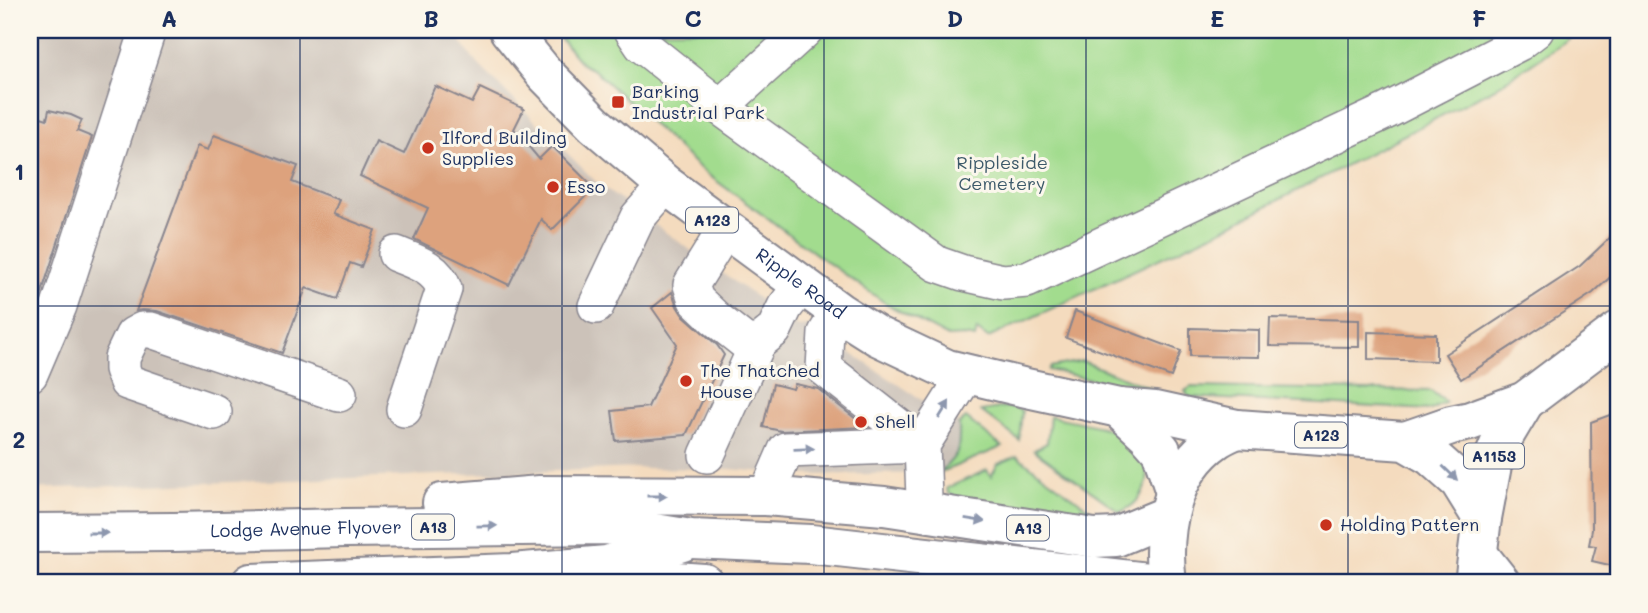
<svg xmlns="http://www.w3.org/2000/svg" width="1648" height="613" font-family="Mali,sans-serif">
	<rect width="100%" height="100%" fill="#fbf7ec"/>
	<filter id="ink" filterUnits="userSpaceOnUse"><feTurbulence type="fractalNoise" baseFrequency=".0143" numOctaves="2"/><feDisplacementMap in="SourceGraphic" scale="14" xChannelSelector="R" yChannelSelector="G"/><feConvolveMatrix kernelMatrix="1 2 1 2 8 2 1 2 1" color-interpolation-filters="sRGB"/></filter>
	<filter id="wash" filterUnits="userSpaceOnUse"><feTurbulence type="fractalNoise" baseFrequency=".00686" numOctaves="4" result="noise"/><feDisplacementMap in="SourceGraphic" scale="28" xChannelSelector="R" yChannelSelector="G"/><feGaussianBlur stdDeviation="1.57" result="paint"/><feColorMatrix in="noise" values="0 0 0 0 0 0 0 0 0 0 0 0 0 0 0 0 0 1.4 0 .05"/><feComposite in="paint" operator="in"/></filter>
	<g filter="url(#wash)">
		<rect width="100%" height="100%" fill="#f4dbbe"/>
		<!-- industrial -->
		<polygon fill="#ccc2b9" points="30,30 453,30 473,59 598,184 798,327 809,326 959,424 960,440 956,457 939,473 801,475 730,469 641,468 30,489"/>
		<!-- green -->
		<g fill="#a2dc8e" stroke="#5e8676" stroke-width="2">
			<polygon points="553,30 1581,30 1495,88 1219,231 988,338 977,330 975,338 965,336 948,337 888,305 827,262 703,171 594,70 583,65"/>
			<polygon points="1082,361 1152,389 1152,393 1049,370 1050,367"/>
			<polygon points="1191,387 1431,391 1446,402 1431,410 1189,397 1185,391"/>
			<polygon points="1005,407 1016,408 1022,411 1019,440 981,411"/>
			<path d="M1050,416c17,4 68,12 78,22 4,3 7,9 10,13 7,10 11,18 9,30 -4,15 -13,26 -27,31l-86,-62 13,-7z"/>
			<path d="M966,418l36,29 -63,26c20,-19 21,-21 20,-49z"/>
			<polygon points="1017,456 1099,516 959,499 948,493 947,488 987,470 991,476 998,464"/>
		</g>
		<g id="blocks">
			<!-- building -->
			<g fill="#dda27d">
				<polygon points="435,86 472,103 480,88 524,109 514,129 539,159 552,146 594,188 552,230 541,219 509,285 414,239 428,208 360,176 376,141 404,154"/>
				<polygon points="49,110 71,115 82,120 77,131 92,137 40,298 30,296 30,154 38,116 47,119"/>
				<polygon points="214,135 298,166 292,182 339,200 333,214 375,230 361,267 350,263 337,299 306,288 282,353 157,311 142,310 136,311 197,146 208,150"/>
				<polygon points="1618,230 1618,270 1593,293 1461,379 1445,354 1580,266"/>
				<polygon points="672,292 677,306 682,314 717,345 724,355 686,435 616,441 612,411 648,407 677,344 652,308"/>
				<polygon points="1075,311 1181,351 1171,377 1066,338"/>
				<polygon points="1270,318 1359,320 1359,347 1269,346"/>
				<polygon points="1190,328 1259,330 1259,357 1190,356"/>
				<polygon points="1368,332 1436,334 1436,361 1368,359"/>
				<polygon points="773,384 793,389 795,384 818,389 866,427 781,431 763,427"/>
				<polygon points="1618,412 1618,567 1592,561 1596,546 1589,545 1592,530 1591,422"/>
			</g>
		</g>
	</g>
	<g filter="url(#ink)">
		<use href="#blocks" fill-opacity="0" stroke="#88858e" stroke-width="2"/>
		<g fill="none" stroke-linecap="round" stroke-linejoin="round">
			<defs>
				<g id="minor">
					<polyline points="632,30 642,45 720,107 937,264 963,273 1003,282 1027,280 1387,111 1519,43 1536,30"/>
					<polyline points="720,107 805,30"/>
					<polyline points="725,230 691,285 696,300 715,318 744,341 758,343 774,330 785,307 802,285"/>
					<path d="M396,254c20,8 41,14 48,35l-40,120"/>
					<polyline points="596,306 638,217 666,185"/>
					<polyline points="839,312 826,333 824,368 922,445"/>
					<polyline points="30,374 59,306 148,30"/>
					<polyline points="214,412 127,382 122,369 122,358 133,335 142,330 151,330 339,394"/>
					<polyline points="707,455 758,343"/>
					<polyline points="766,496 786,450 922,445"/>
					<polyline points="921,512 924,498 922,445 967,374"/>
				</g>
				<g id="major">
					<path id="s1" d="M509,30l36,44 49,50 72,61 173,127 38,24 70,33 75,18 97,21 36,3 82,18 168,12 26,15 28,25 23,37"/>
					<polyline points="1119,408 1147,434 1161,450 1175,492"/>
					<polyline points="1405,441 1451,425 1470,421 1525,401 1618,331"/>
					<path d="M1167,583c-7,-52 4,-113 50,-144 6,-4 13,-7 20,-10"/>
					<polyline points="1474,583 1482,518 1493,460 1500,443 1525,401"/>
				</g>
				<g id="highway">
					<polyline points="442,503 540,495 766,496 884,506 1094,538 1116,537 1169,515"/>
					<path id="s2" d="M30,533l144,-1 172,-4 260,-3 85,14 120,5 346,39"/>
					<polyline points="1478,554 1501,583"/>
					<polyline points="596,581 660,580 704,583"/>
					<polyline points="251,583 512,573 607,565 682,542"/>
				</g>
			</defs>
			<!-- minor casing -->
			<use href="#minor" stroke="#88858e" stroke-width="38"/>
			<!-- major casing -->
			<use href="#major" stroke="#88858e" stroke-width="42"/>
			<!-- highway casing -->
			<use href="#highway" stroke="#88858e" stroke-width="42"/>
			<!-- minor -->
			<use href="#minor" stroke="#fff" stroke-width="35"/>
			<!-- major -->
			<use href="#major" stroke="#fff" stroke-width="38"/>
			<!-- highway -->
			<use href="#highway" stroke="#fff" stroke-width="38"/>
		</g>
		<!-- one-way arrows -->
		<defs><path id="oneway-solid" d="M-6-.8H1V-3.2L6.5 0L1 3.2V.8H-6Z" transform="scale(1.75)"/></defs>
		<g fill="#8d97ae">
			<use href="#oneway-solid" transform="translate(944 410) rotate(-58)"/>
			<use href="#oneway-solid" transform="translate(804 449) rotate(-2)"/>
			<use href="#oneway-solid" transform="translate(1450 473) rotate(44)"/>
			<use href="#oneway-solid" transform="translate(657 496)"/>
			<use href="#oneway-solid" transform="translate(975 520) rotate(9)"/>
			<use href="#oneway-solid" transform="translate(487 526) rotate(-1)"/>
			<use href="#oneway-solid" transform="translate(98 533)"/>
		</g>
	</g>
	<!-- grid -->
	<path fill="none" stroke="#1b2f5e" stroke-width="2" stroke-opacity="0.55" d="M300,30v553M562,30v553M824,30v553M1086,30v553M1348,30v553M30,306h1588"/>
	<!-- markers -->
	<g fill="#c8321e" stroke="#fbf7ec" stroke-width="2.5">
		<rect x="611" y="95" width="14" height="14" rx="3.5"/>
		<circle cx="428" cy="148" r="7"/>
		<circle cx="553" cy="187" r="7"/>
		<circle cx="686" cy="381" r="7"/>
		<circle cx="861" cy="422" r="7"/>
		<circle cx="1326" cy="525" r="7"/>
	</g>
	<g text-anchor="middle" stroke-width="6" stroke-linejoin="round" paint-order="stroke">
		<!-- shield labels -->
		<g fill="#fbf7ec" stroke="#5e6b89" stroke-width="2">
			<rect x="686" y="207.5" width="52" height="25" rx="5"/>
			<rect x="1295" y="422.5" width="52" height="25" rx="5"/>
			<rect x="1464" y="443.5" width="60" height="25" rx="5"/>
			<rect x="412" y="514.5" width="42" height="25" rx="5"/>
			<rect x="1007" y="515.5" width="42" height="25" rx="5"/>
		</g>
		<g font-size="16" font-weight="bold" fill="#1b2f5e">
			<text x="712" y="226">A123</text>
			<text x="1321" y="441">A123</text>
			<text x="1494" y="462">A1153</text>
			<text x="433" y="533">A13</text>
			<text x="1028" y="534">A13</text>
		</g>
		<!-- poi labels -->
		<g font-size="18" fill="#1b2f5e" stroke="#fbf7ec" text-anchor="start">
			<text x="632" y="98">Barking<tspan x="632" dy="21">Industrial Park</tspan></text>
			<text x="442" y="144">Ilford Building<tspan x="442" dy="21">Supplies</tspan></text>
			<text x="567" y="193">Esso</text>
			<text x="700" y="377">The Thatched<tspan x="700" dy="21">House</tspan></text>
			<text x="875" y="428">Shell</text>
			<text x="1340" y="531">Holding Pattern</text>
		</g>
		<!-- park labels -->
		<g font-size="18" fill="#3d5a6a" stroke="#fbf7ec">
			<text x="1002" y="169">Rippleside<tspan x="1002" dy="21">Cemetery</tspan></text>
		</g>
		<!-- street labels -->
		<g font-size="18" fill="#1b2f5e" stroke="#fbf7ec">
			<text dy="6" stroke="none"><textPath href="#s1" startOffset="388">Ripple Road</textPath></text>
			<text dy="6" stroke="none"><textPath href="#s2" startOffset="276">Lodge Avenue Flyover</textPath></text>
		</g>
	</g>
	<!-- margin -->
	<rect width="1648" height="613" fill="none" stroke="#fbf7ec" stroke-width="77"/>
	<rect x="38" y="38" width="1572" height="536" fill="none" stroke="#1b2f5e" stroke-width="2.5"/>
	<g font-size="23" text-anchor="middle" font-weight="bold" fill="#1b2f5e">
		<text x="169" y="27">A</text>
		<text x="431" y="27">B</text>
		<text x="693" y="27">C</text>
		<text x="955" y="27">D</text>
		<text x="1217" y="27">E</text>
		<text x="1479" y="27">F</text>
		<text x="19" y="180">1</text>
		<text x="19" y="448">2</text>
	</g>
</svg>
